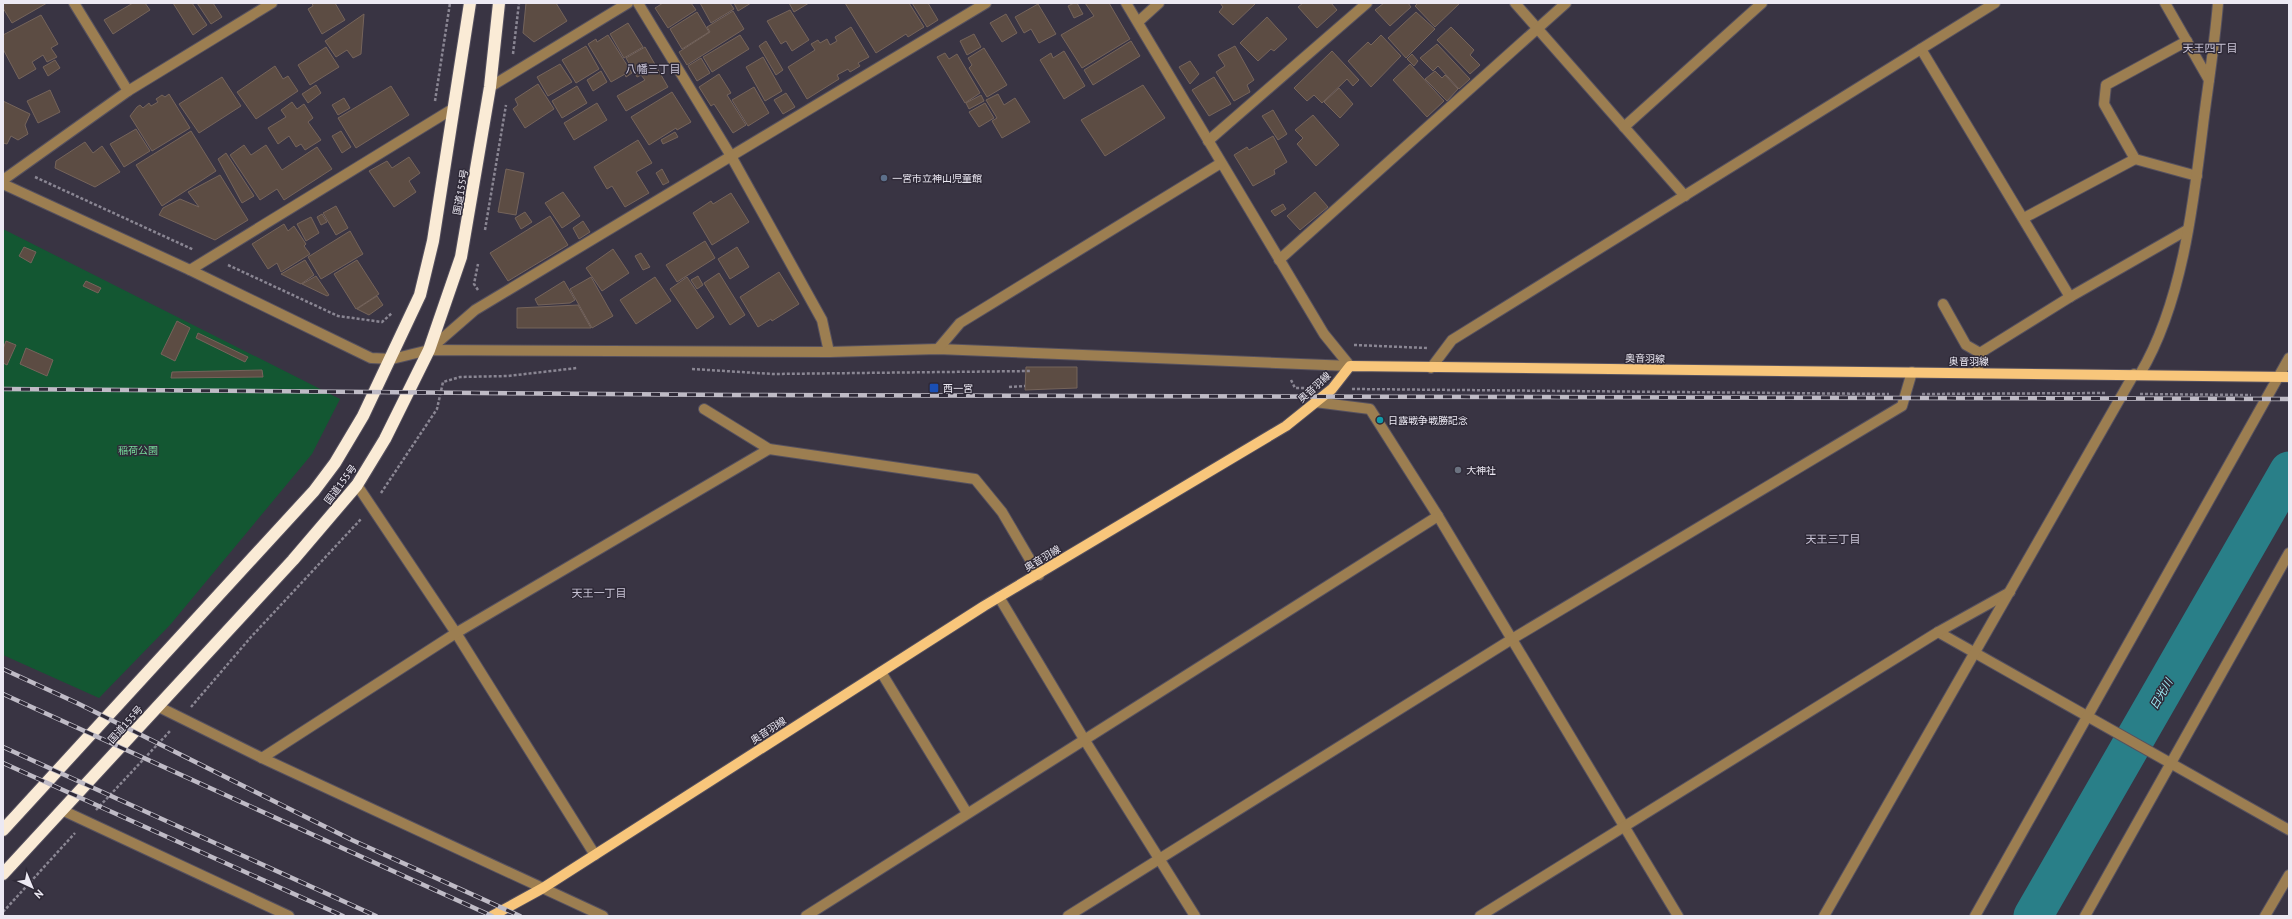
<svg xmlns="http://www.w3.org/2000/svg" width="2292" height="919" font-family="'PT Sans','Noto Sans JP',sans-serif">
	<rect width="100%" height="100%" fill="#393443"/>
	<!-- green -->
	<polygon fill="#135732" points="3,229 340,399 312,454 170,625 99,698 3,655"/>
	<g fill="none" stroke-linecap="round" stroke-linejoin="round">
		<!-- river -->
		<polyline stroke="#297f88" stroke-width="39" points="2033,916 2289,471"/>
	</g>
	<!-- building -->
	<g fill="#5c4c43" stroke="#75645b">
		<polygon points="3,3 47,3 12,23 3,8"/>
		<polygon points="133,3 145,3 150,10 113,34 104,20"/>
		<polygon points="173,3 192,3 207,25 193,35"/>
		<polygon points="197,3 213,3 222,17 211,24"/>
		<polygon points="312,3 335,3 345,20 322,34 308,9 313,6"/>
		<polygon points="526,3 556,3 567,21 534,42 523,33"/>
		<polygon points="663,3 691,3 696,10 668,28 655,8"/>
		<polygon points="700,3 730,3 734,9 711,23"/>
		<polygon points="734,3 751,3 738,11"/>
		<polygon points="789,3 809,3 794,12"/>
		<polygon points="845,3 909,3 924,27 908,37 906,34 876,53"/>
		<polygon points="912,3 928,3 938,20 927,27"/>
		<polygon points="1074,3 1077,3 1083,14 1074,18 1068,6"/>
		<polygon points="1085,3 1109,3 1130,39 1082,68 1061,35 1094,16"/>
		<polygon points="1220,3 1254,3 1255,4 1233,25 1219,12 1223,7"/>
		<polygon points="1303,3 1331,3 1337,10 1317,28 1298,7"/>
		<polygon points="1384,3 1408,3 1411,7 1390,26 1375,10"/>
		<polygon points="1418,3 1460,3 1435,27 1415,6"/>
		<polygon points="1038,4 1056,34 1039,43 1031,29 1024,33 1015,17"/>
		<polygon points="790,10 809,40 792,51 786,41 781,44 767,21"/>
		<polygon points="733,11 744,29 687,65 679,52 710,32 707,27"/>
		<polygon points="697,12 709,32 682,49 670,29"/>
		<polygon points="1416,12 1435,29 1406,58 1388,38"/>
		<polygon points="364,14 361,54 353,58 347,50 336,57 325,41"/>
		<polygon points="1006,14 1017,33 1002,42 990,23"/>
		<polygon points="41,15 58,44 51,48 57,57 47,62 43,55 32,62 36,69 19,79 3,49 3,35"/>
		<polygon points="1267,17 1287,39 1274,51 1271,49 1258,61 1240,43"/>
		<polygon points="628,23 643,47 624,58 610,34"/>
		<polygon points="851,27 869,57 858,63 860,66 850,72 848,69 837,75 839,79 807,99 788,67 815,50 811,44 818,40 820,43 827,39 830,45 837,41 835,37"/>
		<polygon points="1451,27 1474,50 1470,55 1480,65 1470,74 1437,40"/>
		<polygon points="974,34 981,47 967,55 960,41"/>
		<polygon points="608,35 632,73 626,77 625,74 611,82 588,44 596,39 597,42"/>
		<polygon points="740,35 749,49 712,72 703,57"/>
		<polygon points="1381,35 1401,56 1371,87 1348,61 1368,42 1371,45"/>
		<polygon points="766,41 783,70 776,75 759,46"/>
		<polygon points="1131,41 1140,56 1093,85 1084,70"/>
		<polygon points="1437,44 1470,79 1459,89 1438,66 1433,71 1420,58"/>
		<polygon points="586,46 599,69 576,83 562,60"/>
		<polygon points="1235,46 1254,80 1247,85 1250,92 1234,101 1216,72 1225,66 1218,55"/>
		<polygon points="326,47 339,67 310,85 298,65"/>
		<polygon points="645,47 668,87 626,111 617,96 645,80 641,75 637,77 626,58"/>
		<polygon points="984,48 1007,85 987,97 969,68 972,65 968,58"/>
		<polygon points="1064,51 1085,86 1064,99 1040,60 1051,53 1053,58"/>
		<polygon points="1332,51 1359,80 1353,86 1347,79 1322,103 1314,95 1307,101 1294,88"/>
		<polygon points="945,53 949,59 957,54 980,93 965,103 937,57"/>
		<polygon points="1412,54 1418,61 1414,66 1407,59"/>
		<polygon points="763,57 782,91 765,101 746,67"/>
		<polygon points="701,58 710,73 697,81 688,66"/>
		<polygon points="55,60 60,68 48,76 43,67"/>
		<polygon points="1190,61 1199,74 1190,84 1179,67"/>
		<polygon points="560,64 572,82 548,96 537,77"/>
		<polygon points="1410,64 1444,101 1427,117 1393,80"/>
		<polygon points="275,66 283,79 288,76 298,91 256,119 237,92"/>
		<polygon points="601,71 607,82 593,91 587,80"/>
		<polygon points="1435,71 1442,78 1445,75 1458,89 1447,101 1425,79"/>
		<polygon points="719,74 731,93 727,95 746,125 733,133 714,104 711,106 699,87"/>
		<polygon points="222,77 241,106 199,133 179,104"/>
		<polygon points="1214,77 1231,104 1209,116 1192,90"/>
		<polygon points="538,84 554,109 525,128 513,109 518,105 515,99"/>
		<polygon points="316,85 321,93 308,103 302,94"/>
		<polygon points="1143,85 1165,118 1105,156 1081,120"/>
		<polygon points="391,86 409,115 356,148 338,118"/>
		<polygon points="577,86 587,103 562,118 552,101"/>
		<polygon points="754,87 769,113 748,126 732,100"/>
		<polygon points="1339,88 1353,104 1340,118 1324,102"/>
		<polygon points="50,90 60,112 38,123 27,101"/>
		<polygon points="672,92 691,122 677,130 676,128 649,145 631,117"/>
		<polygon points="786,93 795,107 783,114 774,100"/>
		<polygon points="169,94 190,128 152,151 130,116 137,107 140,105 143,108 149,103 151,106 158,102 156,99 162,95 165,97"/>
		<polygon points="998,94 1004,105 1015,98 1030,122 1002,138 992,121 997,118 986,100"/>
		<polygon points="981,95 984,101 969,109 966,103"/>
		<polygon points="344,98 350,108 338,115 332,105"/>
		<polygon points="3,101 30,114 25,125 28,134 18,140 11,136 7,144 3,143"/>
		<polygon points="292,102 297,109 304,104 313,118 308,122 321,140 305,150 301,144 296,147 289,136 278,144 268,128 286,117 281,110"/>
		<polygon points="597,103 607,120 574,140 564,123"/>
		<polygon points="985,103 994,118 979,127 969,112"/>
		<polygon points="1273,110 1287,134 1278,140 1262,116"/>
		<polygon points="1313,115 1339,145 1316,166 1297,144 1303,138 1295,130"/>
		<polygon points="136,129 150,151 124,167 110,144"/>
		<polygon points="191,131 216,171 162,206 136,165"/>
		<polygon points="341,131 351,147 342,153 332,136"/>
		<polygon points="675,132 678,137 663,144 661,140"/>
		<polygon points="1273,136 1287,162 1274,170 1275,174 1253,186 1234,155 1247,147 1249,150"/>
		<polygon points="638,140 652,163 636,172 649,193 625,207 612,186 607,189 594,167"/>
		<polygon points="85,142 93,153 102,146 120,172 95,187 55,168 56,161"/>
		<polygon points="244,145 251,155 266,145 282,170 317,147 332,169 284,200 277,189 260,200 230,155"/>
		<polygon points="226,153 254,196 242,203 218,159"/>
		<polygon points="409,157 420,173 409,181 416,192 394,207 369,171 387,161 392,168"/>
		<polygon points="506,169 524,173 516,215 498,212"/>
		<polygon points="662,169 669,182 663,185 656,173"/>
		<polygon points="220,175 248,220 215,240 159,215 163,208 180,199 199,207 188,192"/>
		<polygon points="563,192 580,216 562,228 545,203"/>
		<polygon points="1315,192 1328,207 1300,230 1287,216"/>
		<polygon points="731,193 749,222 712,245 693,213 711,201 713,204"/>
		<polygon points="1283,204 1286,209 1275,216 1271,211"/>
		<polygon points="336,206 348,228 336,235 323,213"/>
		<polygon points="525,212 532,222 521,229 515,218"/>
		<polygon points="322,214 327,222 321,225 317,217"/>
		<polygon points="550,216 568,245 508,281 490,253"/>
		<polygon points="311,217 319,233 306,241 297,224"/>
		<polygon points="583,221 590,232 579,239 573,228"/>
		<polygon points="284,224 288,231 294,226 306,244 304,246 310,254 281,272 277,263 268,269 252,244"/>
		<polygon points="350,231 363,254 321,279 308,257"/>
		<polygon points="705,241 715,258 677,282 666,265"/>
		<polygon points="24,247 36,252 31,263 19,256"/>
		<polygon points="737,247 749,267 730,279 718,259"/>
		<polygon points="613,249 629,273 602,291 586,268"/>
		<polygon points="641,253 650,267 643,270 635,256"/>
		<polygon points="305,260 314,275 301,284 281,274"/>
		<polygon points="357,260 379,294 356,309 334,274"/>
		<polygon points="779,272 799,304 772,321 771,319 758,327 740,297"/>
		<polygon points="719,273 745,315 730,325 704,283"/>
		<polygon points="316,276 329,295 327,296 302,284"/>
		<polygon points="698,276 703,285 697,289 691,280"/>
		<polygon points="591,277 613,316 592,328 570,289"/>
		<polygon points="655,277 671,301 636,324 620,300"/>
		<polygon points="687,277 714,317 697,329 670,289"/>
		<polygon points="86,281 101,288 98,293 83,286"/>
		<polygon points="564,281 575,300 570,303 538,305 535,299"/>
		<polygon points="377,296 383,305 369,315 357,309"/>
		<polygon points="578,305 591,328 517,328 517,308"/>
		<polygon points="177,321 190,328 175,361 161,354"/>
		<polygon points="198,333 248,357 245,362 196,338"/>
		<polygon points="6,341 16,345 7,365 3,363 3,349"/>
		<polygon points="26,348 53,360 47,376 20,364"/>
		<polygon points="1026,367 1077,367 1077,388 1025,390"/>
		<polygon points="262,370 263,377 171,378 172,372"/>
	</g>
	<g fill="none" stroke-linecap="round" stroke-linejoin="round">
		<defs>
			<g id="minor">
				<polyline points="74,3 128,91"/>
				<polyline points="638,3 731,156 822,320 829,352"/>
				<polyline points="1126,3 1324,334 1350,366"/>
				<polyline points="1515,3 1685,196"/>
				<polyline points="2165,3 2209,80"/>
				<polyline points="1138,22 1159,3"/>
				<polyline points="2187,41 2106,85 2104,104 2135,159 2197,176"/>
				<polyline points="1921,49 2070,297"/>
				<polyline points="490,87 628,3"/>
				<polyline points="1624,127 1762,3"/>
				<polyline points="1208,141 1367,3"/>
				<polyline points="3,180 128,91 272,3"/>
				<polyline points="3,184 190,270 371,358 392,359 429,350 829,352 938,349 1350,366"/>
				<polyline points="2024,218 2135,159"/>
				<polyline points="1279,260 1566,3"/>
				<polyline points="190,270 454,108"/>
				<polyline points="1943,304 1966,345 1980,353"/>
				<polyline points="938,349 960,323 1221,163"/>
				<polyline points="429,350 475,310 986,3"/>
				<polyline points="1431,368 1452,340 1995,3"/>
				<polyline points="1977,373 1980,353 2070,297 2187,230"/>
				<path d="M2140,374c43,-72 54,-174 64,-257 5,-38 11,-76 14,-114"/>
				<polyline points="1315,402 1370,409 1438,516 1678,916"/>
				<polyline points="704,409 769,449 975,479 1002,512 1039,575"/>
				<polyline points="357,485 456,633 595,855"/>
				<polyline points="999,597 1084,739 1195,916"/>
				<polyline points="1938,632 2289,830"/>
				<polyline points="881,672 967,813"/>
				<polyline points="157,706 262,758 603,916"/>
				<polyline points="262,758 456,633 769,449"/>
				<polyline points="64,811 289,916"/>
				<polyline points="806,916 1438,516"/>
				<polyline points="1068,916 1512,639 1902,406 1912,372"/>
				<polyline points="1480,916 1938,632 2010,592"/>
				<polyline points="1824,916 2134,374"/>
				<polyline points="1975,916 2289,358"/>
				<polyline points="2085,916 2289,553"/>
				<polyline points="2265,916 2289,875"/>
			</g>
			<polyline id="major" points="492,916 543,888 984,606 1286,426 1332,389 1350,366 2289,377"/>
			<g id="highway">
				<polyline points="3,830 314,491 335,463 363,416 420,295 433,241 470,3"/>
				<polyline points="3,874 293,560 357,485 385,439 429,350 461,257 490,87 499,3"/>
			</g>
		</defs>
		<!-- minor casing -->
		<use href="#minor" stroke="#56515f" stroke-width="12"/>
		<!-- major casing -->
		<use href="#major" stroke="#56515f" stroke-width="12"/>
		<!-- highway casing -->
		<use href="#highway" stroke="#56515f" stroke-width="14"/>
		<!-- path -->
		<g stroke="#8a8693" stroke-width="2.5" stroke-dasharray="3 2" stroke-linecap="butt">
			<polyline points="513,54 519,3"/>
			<polyline points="435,101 450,3"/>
			<polyline points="35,177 194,250"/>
			<polyline points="485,230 506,105"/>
			<polyline points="228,265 338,316 382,322 392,313"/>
			<polyline points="478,290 474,284 478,264"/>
			<polyline points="1354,345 1427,348"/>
			<polyline points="692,369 773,374 1031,371"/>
			<polyline points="1291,380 1295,388 1307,388"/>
			<polyline points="1009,387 1025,386"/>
			<polyline points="1352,389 1889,394"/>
			<polyline points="1922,394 2105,393"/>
			<polyline points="2140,394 2251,395"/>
			<polyline points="381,493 437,409 443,382 460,377 508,376 577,368"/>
			<polyline points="191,707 251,637 361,519"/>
			<polyline points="96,810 171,730"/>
			<polyline points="3,912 75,833"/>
		</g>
		<!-- minor -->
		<use href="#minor" stroke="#9c7e51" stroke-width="10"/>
		<!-- major -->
		<use href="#major" stroke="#f8c67b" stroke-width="10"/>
		<!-- highway -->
		<use href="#highway" stroke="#faebd6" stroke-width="12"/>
		<defs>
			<g id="rail">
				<polyline points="3,389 732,395 2289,399"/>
				<polyline points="3,669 77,703 352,840 520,916"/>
				<polyline points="3,694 492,916"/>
				<polyline points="3,747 376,916"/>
				<polyline points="3,763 343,916"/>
			</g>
		</defs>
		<!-- rail casing -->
		<use href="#rail" stroke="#bfbbc6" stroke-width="4.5"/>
		<!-- rail -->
		<use href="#rail" stroke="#2f2a38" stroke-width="3" stroke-dasharray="9" stroke-linecap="butt"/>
	</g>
	<!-- markers -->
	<circle fill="#5c6f8a" stroke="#2f2a38" stroke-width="1.5" cx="884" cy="178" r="4"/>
	<rect fill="#1a4fb4" stroke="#2f2a38" stroke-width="1.5" x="929" y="383" width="10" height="10" rx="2"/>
	<circle fill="#0f9aa8" stroke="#2f2a38" stroke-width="1.5" cx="1380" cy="420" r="4"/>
	<circle fill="#6b7280" stroke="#2f2a38" stroke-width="1.5" cx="1458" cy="470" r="4"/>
	<g text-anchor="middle" stroke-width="3" stroke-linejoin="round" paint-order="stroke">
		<!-- poi labels -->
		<g font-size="10" fill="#ece9f3" stroke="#2f2a38" text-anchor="start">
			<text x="892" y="182">一宮市立神山児童館</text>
			<text x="943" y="392">西一宮</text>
			<text x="1388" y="424">日露戦争戦勝記念</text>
			<text x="1466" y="474">大神社</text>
		</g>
		<!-- street labels -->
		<g font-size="10" fill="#ece9f3" stroke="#2f2a38">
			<text transform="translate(460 192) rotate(-80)" y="4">国道155号</text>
			<text transform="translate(1645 358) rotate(1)" y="4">奥音羽線</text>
			<text x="1969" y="365">奥音羽線</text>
			<text transform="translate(1314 387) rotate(-42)" y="4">奥音羽線</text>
			<text transform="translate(340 484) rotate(-53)" y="4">国道155号</text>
			<text transform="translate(1042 558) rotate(-31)" y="4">奥音羽線</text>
			<text transform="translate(125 724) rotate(-48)" y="4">国道155号</text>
			<text transform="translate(768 730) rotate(-33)" y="4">奥音羽線</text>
		</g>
		<!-- park labels -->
		<g font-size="10" fill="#76da9b" stroke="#2f2a38">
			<text x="138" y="454">稲荷公園</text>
		</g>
		<!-- neighbourhood labels -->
		<g font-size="11" fill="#c9c4d6" stroke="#2f2a38">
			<text x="2210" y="52">天王四丁目</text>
			<text x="653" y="73">八幡三丁目</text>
			<text x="1833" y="543">天王三丁目</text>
			<text x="599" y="597">天王一丁目</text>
		</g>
		<!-- water labels -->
		<g font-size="11" font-style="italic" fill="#9feff8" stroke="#2f2a38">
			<text transform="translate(2161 694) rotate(-60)" y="4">日光川</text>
		</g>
	</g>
	<!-- border -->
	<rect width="2292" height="919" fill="none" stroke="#ece9f3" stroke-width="8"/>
	<!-- north arrow -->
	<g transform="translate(32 887) rotate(136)" stroke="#2f2a38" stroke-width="3" paint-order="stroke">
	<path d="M0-3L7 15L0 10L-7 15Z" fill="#ece9f3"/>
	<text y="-6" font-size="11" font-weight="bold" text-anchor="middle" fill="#ece9f3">N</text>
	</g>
</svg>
